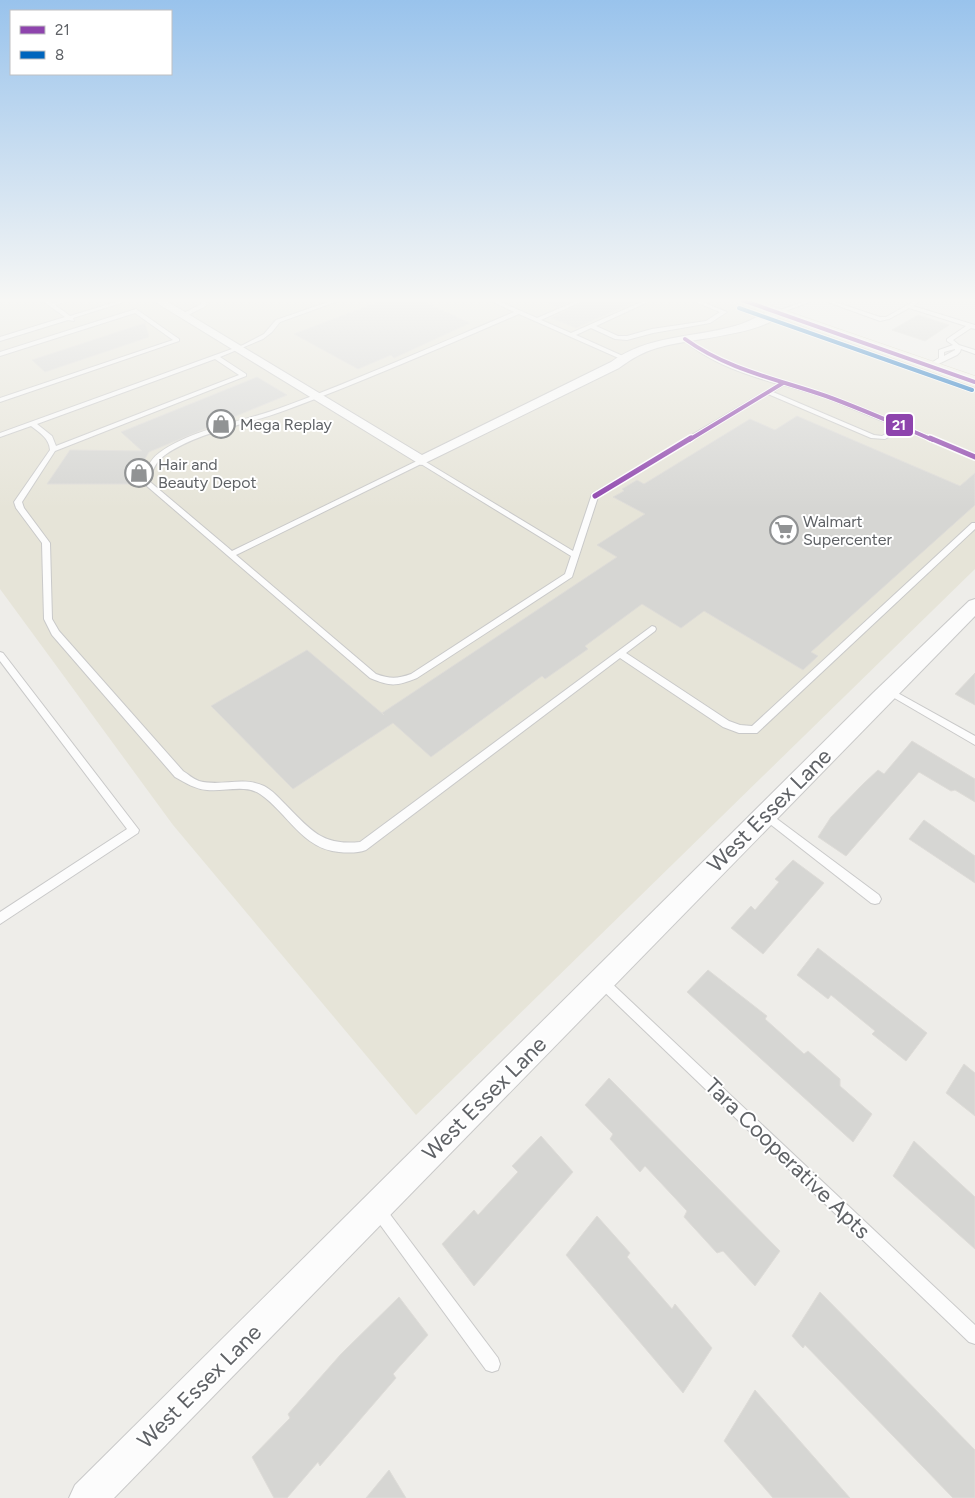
<svg xmlns="http://www.w3.org/2000/svg" width="975" height="1498" font-family="Figtree,sans-serif">
	<rect width="100%" height="100%" fill="#eeede9"/>
	<!-- commercial -->
	<polygon fill="#e6e4d8" points="0,300 721,300 975,392 975,569 416,1115 173,825 0,589"/>
	<!-- building -->
	<g fill="#d6d6d3" stroke="#dedcd8">
		<polygon points="383,300 420,300 470,323 394,358 391,355 358,369 294,334"/>
		<polygon points="540,300 575,300 557,307"/>
		<polygon points="587,300 639,300 576,328 551,318"/>
		<polygon points="918,315 949,325 925,341 892,330"/>
		<polygon points="145,323 149,337 45,372 32,360"/>
		<polygon points="257,377 287,395 149,452 130,484 47,484 70,450 142,451 121,432"/>
		<polygon points="797,416 960,486 975,473 975,505 811,652 818,656 803,670 704,611 681,628 642,604 585,646 588,649 545,679 542,676 431,757 393,723 293,789 211,706 307,650 384,715 382,713 617,557 597,545 645,514 613,497 624,491 622,489 637,480 644,484 750,419 775,430"/>
		<polygon points="975,673 975,705 955,694"/>
		<polygon points="912,741 975,779 975,802 955,790 951,791 919,772 846,856 818,837 831,817 863,784 878,770 884,774"/>
		<polygon points="924,820 975,856 975,883 909,839"/>
		<polygon points="793,860 824,883 763,954 731,928 751,906 755,910 779,882 775,879"/>
		<polygon points="818,948 927,1033 906,1061 872,1034 875,1031 831,995 828,999 797,975"/>
		<polygon points="708,970 767,1016 765,1019 804,1054 808,1051 840,1079 840,1086 872,1114 853,1142 687,992"/>
		<polygon points="964,1064 975,1073 975,1116 946,1093"/>
		<polygon points="609,1078 780,1251 755,1286 723,1251 717,1253 684,1217 687,1211 645,1166 640,1172 610,1139 613,1134 585,1105"/>
		<polygon points="541,1136 573,1172 474,1286 442,1244 474,1210 478,1215 518,1172 512,1166"/>
		<polygon points="914,1141 975,1197 975,1249 893,1176"/>
		<polygon points="597,1216 630,1253 627,1257 672,1309 675,1304 712,1348 683,1393 566,1255"/>
		<polygon points="820,1292 975,1450 975,1498 953,1498 805,1345 803,1348 792,1336"/>
		<polygon points="399,1297 428,1335 393,1374 396,1378 320,1466 318,1462 287,1498 274,1498 252,1457 290,1418 288,1414 341,1354"/>
		<polygon points="755,1390 850,1498 773,1498 724,1441"/>
		<polygon points="389,1470 406,1498 366,1498"/>
	</g>
	<g fill="none" stroke-linecap="round" stroke-linejoin="round">
		<defs>
			<g id="lane">
				<polygon points="41,300 47,300 52,303 70,300 55,305 70,316 123,300 130,300 73,318 74,321 68,320 0,341 0,337 65,317"/>
				<polygon points="201,300 205,300 206,306 186,316 182,316 182,314 201,304"/>
				<path d="M334,300h7l-61,22 -8,10 -9,7 -43,18 26,17v2l-191,75 -33,51 2,6 26,35 2,76 7,12 124,140c5,3 10,8 16,10 22,6 44,-5 65,5 8,4 15,12 21,18 25,25 36,42 75,38l292,-216 3,1 1,2 -1,2 -29,22 103,68 11,4 12,1 220,-203h3v6l-218,204h-18l-16,-6 -103,-69 -254,192c-8,3 -18,3 -27,2 -37,-3 -51,-39 -79,-58 -15,-10 -36,-2 -53,-4 -12,-1 -21,-7 -32,-13l-123,-142 -8,-16 -2,-76 -26,-35 -2,-6 36,-52c-1,-12 -10,-17 -19,-24l-31,11v-4l243,-88 21,-11 12,-14zM215,359l24,16 -183,71 -4,-10 -15,-12z"/>
				<path d="M489,300h7l41,18 42,-18h6l-44,20 30,13 75,-33h6l-56,26 22,10h9l25,-7 54,-8 14,-9 -29,-12h6l30,12 -17,11 -57,10 -26,7 -12,-1 -24,-11 -15,7 49,22 1,1 -3,2 -104,-46c-77,33 -154,67 -233,96 -39,15 -86,21 -121,45 -9,6 -13,16 -16,26l83,70 189,-92 152,92 19,-57 186,-110c-35,-10 -67,-21 -95,-44v-2l2,-1 16,12 34,17 93,29 147,60v4l-72,-30 -18,10 -14,-1 -103,-44 -170,103 -26,80 -155,101c-20,8 -26,9 -47,0l-229,-197c5,-10 9,-22 18,-28 35,-25 85,-31 124,-46 78,-29 155,-63 231,-95zM784,385l40,12 73,30 -15,9 -8,-1 -101,-43zM421,464l150,92 -6,18 -154,100c-14,5 -21,5 -35,0l-140,-119z"/>
				<polygon points="808,300 815,300 780,313 775,312"/>
				<path d="M822,300h7l51,17h6l30,-17h5l-8,6 62,19v4l-4,-1 -18,12 6,5 16,5v4l-14,-5 -1,3 -3,3 -25,12h-4v-2l11,-7v-8l14,-5 -6,-4v-2l19,-13 -57,-18 -20,11 -9,2zM955,349v1l-11,6v-4z"/>
				<polygon points="136,309 179,339 179,341 0,402 0,398 173,340 135,313 0,356 0,352"/>
				<polygon points="0,652 3,653 139,830 138,833 0,924 0,912 127,829 0,661"/>
				<polygon points="887,687 975,736 975,745 884,692 882,690"/>
				<polygon points="765,810 879,895 881,899 879,903 875,904 871,903 761,817 760,814 761,811"/>
				<polygon points="601,975 605,977 975,1325 975,1344 969,1342 597,985 595,981 597,977"/>
				<polygon points="378,1203 383,1205 498,1358 500,1364 498,1370 492,1372 486,1370 373,1215 371,1210 373,1205"/>
			</g>
			<g id="street">
				<path d="M152,300h13l257,155 189,-93c37,-27 81,-24 124,-36 15,-4 28,-14 43,-17l6,3c-21,24 -96,26 -127,36 -14,4 -26,11 -38,20l-198,97z"/>
				<polygon points="975,599 975,616 114,1498 69,1498 75,1485 873,693 969,601"/>
			</g>
			<polygon id="primary" points="735,300 755,300 975,376 975,387 737,303"/>
		</defs>
		<!-- lane casing -->
		<use href="#lane" stroke="#c9c9c9" stroke-width="2"/>
		<!-- street casing -->
		<use href="#street" stroke="#c9c9c9" stroke-width="2"/>
		<!-- primary casing -->
		<use href="#primary" stroke="#d3ceba" stroke-width="1"/>
		<!-- lane -->
		<use href="#lane" fill="#fcfcfc" fill-rule="evenodd"/>
		<!-- street -->
		<use href="#street" fill="#fcfcfc" fill-rule="evenodd"/>
		<!-- primary -->
		<use href="#primary" fill="#f2f2ea" fill-rule="evenodd"/>
		<defs>
			<g id="bus-1-far1">
				<polyline points="742,300 975,382"/>
				<path d="M685,339c43,31 92,40 141,57 36,13 72,29 107,44"/>
				<polyline points="689,440 783,383"/>
			</g>
			<g id="bus-1">
				<polyline points="930,438 975,457"/>
				<polyline points="595,496 691,438"/>
			</g>
			<polyline id="bus-2" points="739,308 972,390"/>
		</defs>
		<!-- bus-1-far1 casing -->
		<use href="#bus-1-far1" stroke="#fff" stroke-width="6"/>
		<!-- bus-1 casing -->
		<use href="#bus-1" stroke="#fff" stroke-width="8"/>
		<!-- bus-2 casing -->
		<use href="#bus-2" stroke="#fff" stroke-width="6"/>
		<!-- bus-1-far1 -->
		<use href="#bus-1-far1" stroke="#8e44ad" stroke-width="4"/>
		<!-- bus-1 -->
		<use href="#bus-1" stroke="#8e44ad" stroke-width="5"/>
		<!-- bus-2 -->
		<use href="#bus-2" stroke="#0065bd" stroke-width="4"/>
	</g>
	<!-- sky -->
	<linearGradient id="sky" x2="0" y2="1"><stop stop-color="#99c3ec"/><stop offset="0.59" stop-color="#f7f7f5"/><stop offset="1" stop-color="#f7f7f5" stop-opacity="0"/></linearGradient>
	<rect width="975" height="509" fill="url(#sky)"/>
	<!-- icons -->
	<defs>
		<symbol id="shop-ring" viewBox="-11 -11 22 22"><circle r="9.5" fill="#fff" stroke="#919394" stroke-width="1.5"/><path d="M-5-2.5h2.3a2.7 3.5 0 0 1 5.4 0H5L5.5 6h-11ZM-1.5-2.5h3a1.5 2.3 0 0 0-3 0Z" fill="#919394"/></symbol>
		<symbol id="supermarket-ring" viewBox="-11 -11 22 22"><circle r="9.5" fill="#fff" stroke="#919394" stroke-width="1.5"/><path d="M-6-5.5h2.5l.6 2H6L4.5 2H-2.5L-4.4-4H-6ZM-1.5 3.2a1.3 1.3 0 1 0 .1 0ZM3 3.2a1.3 1.3 0 1 0 .1 0Z" fill="#919394"/></symbol>
	</defs>
	<g fill-rule="evenodd">
		<use href="#shop-ring" x="205" y="408" width="32" height="32"/>
		<use href="#shop-ring" x="123" y="457" width="32" height="32"/>
		<use href="#supermarket-ring" x="768" y="514" width="32" height="32"/>
	</g>
	<g text-anchor="middle" stroke-width="4" stroke-linejoin="round" paint-order="stroke">
		<!-- far-poi labels -->
		<g font-size="16" fill="#5f6266" stroke="#fff" text-anchor="start">
			<text x="240" y="430">Mega Replay</text>
			<text x="158" y="470">Hair and<tspan x="158" dy="18">Beauty Depot</tspan></text>
			<text x="803" y="527">Walmart<tspan x="803" dy="18">Supercenter</tspan></text>
		</g>
		<!-- near-street labels -->
		<g font-size="22" fill="#5f6266" stroke="#fff">
			<text transform="translate(769 810) rotate(-45)" y="8">West Essex Lane</text>
			<text transform="translate(484 1098) rotate(-45)" y="8">West Essex Lane</text>
			<text transform="translate(788 1158) rotate(44)" y="8">Tara Cooperative Apts</text>
			<text transform="translate(199 1386) rotate(-45)" y="8">West Essex Lane</text>
		</g>
	</g>
	<rect stroke="#fff" stroke-width="2" x="885" y="413" width="29" height="24" rx="5" fill="#8e44ad"/>
	<g font-size="14" text-anchor="middle" font-weight="bold" fill="#fff">
		<text x="899" y="430">21</text>
	</g>
	<!-- legend -->
	<rect x="10" y="10" width="162" height="65" fill="#ffffff" stroke="#bfc0c2"/>
	<rect x="20" y="26" width="25" height="8" fill="#8e44ad" stroke="#bfc0c2"/>
	<text x="55" y="35" font-size="15" fill="#5f6266">21</text>
	<rect x="20" y="51" width="25" height="8" fill="#0065bd" stroke="#bfc0c2"/>
	<text x="55" y="60" font-size="15" fill="#5f6266">8</text>
</svg>
